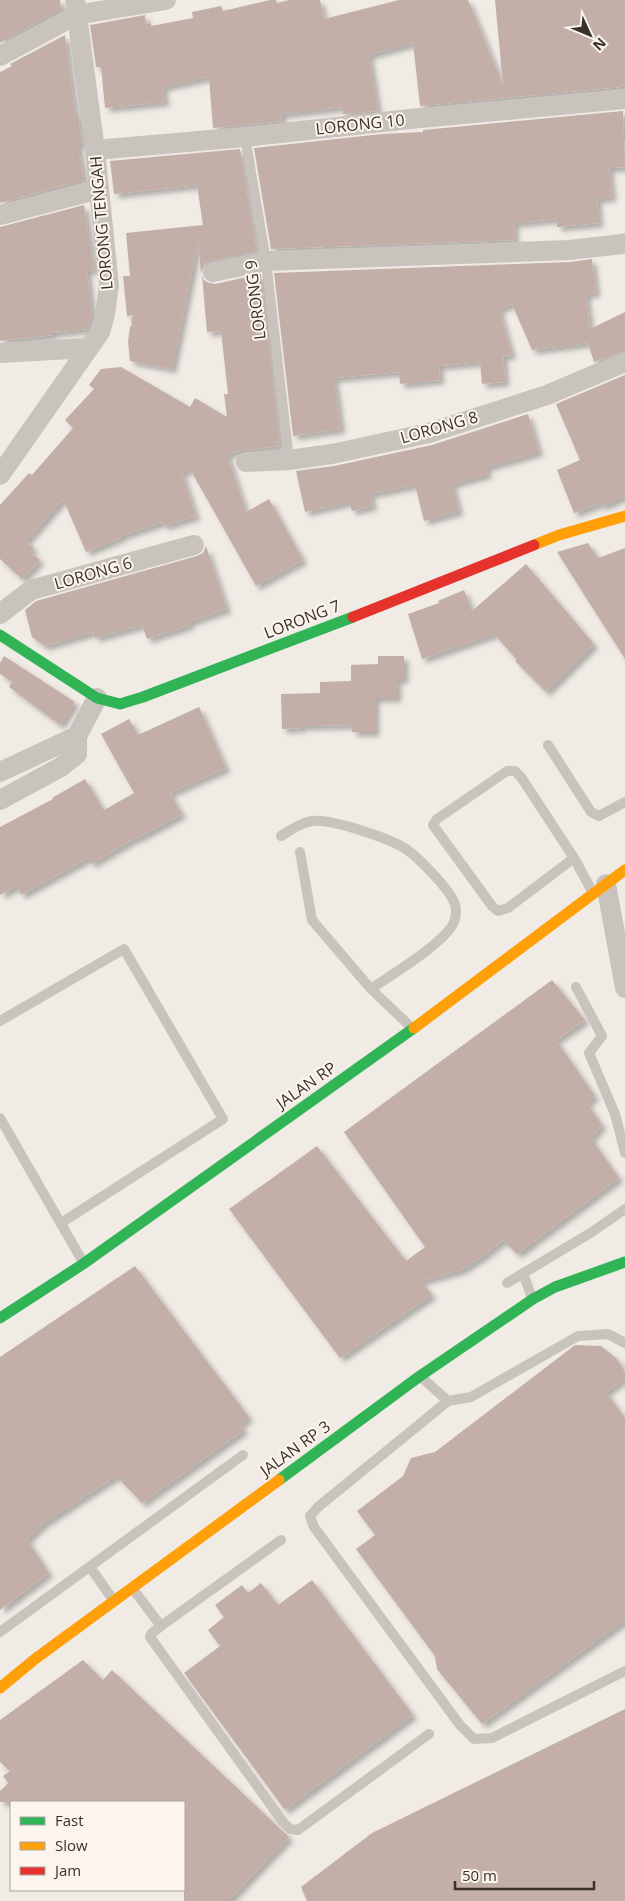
<svg xmlns="http://www.w3.org/2000/svg" width="625" height="1901" font-family="'Open Sans',sans-serif">
	<defs>
		<filter id="shadow"><feDropShadow dx="4.5" dy="4.5" stdDeviation="2.5" flood-color="#0004"/></filter>
	</defs>
	<rect width="100%" height="100%" fill="#f0ebe5"/>
	<!-- building -->
	<g fill="#c3afa7" filter="url(#shadow)">
		<polygon points="0,0 60,0 61,9 0,43"/>
		<polygon points="270,0 276,0 277,3 289,0 320,0 324,19 399,0 468,0 503,85 495,0 625,0 625,85 621,86 621,87 420,106 413,43 369,55 378,111 343,114 342,107 281,114 282,121 213,128 209,77 163,87 165,102 105,108 101,67 96,67 90,25 145,15 146,24 151,23 151,26 193,18 192,12 221,6 223,11"/>
		<polygon points="65,35 74,105 76,114 78,114 82,145 78,145 84,180 0,203 0,72 12,66 10,64"/>
		<polygon points="623,111 625,167 609,168 612,197 597,199 599,223 557,227 557,219 514,223 515,240 271,249 254,148 382,134 423,132 423,130"/>
		<polygon points="240,149 257,251 210,261 205,264 201,273 198,241 172,369 130,361 128,341 130,327 133,323 131,324 133,315 127,316 123,276 130,276 126,233 203,225 197,185 114,194 110,161"/>
		<polygon points="84,205 94,270 87,271 92,316 89,327 88,329 52,333 52,335 0,341 0,227"/>
		<polygon points="592,259 596,293 586,294 590,329 625,312 625,350 594,362 588,343 532,350 512,304 499,309 512,355 503,356 505,382 482,384 480,362 439,366 440,380 400,384 399,372 334,378 341,429 293,436 274,273 570,262"/>
		<polygon points="261,274 280,446 245,450 227,454 246,512 269,499 303,560 256,586 190,469 182,473 196,516 164,526 162,522 121,536 122,537 86,552 63,499 26,541 34,548 30,552 40,560 22,579 0,559 0,505 29,473 32,475 73,428 65,420 94,389 89,385 101,369 121,367 190,407 195,398 227,417 224,394 228,394 221,331 207,332 202,275 204,280 209,283 215,284"/>
		<polygon points="625,375 625,496 602,506 601,503 574,513 557,470 580,460 556,404"/>
		<polygon points="528,414 539,452 486,467 488,474 452,484 459,511 424,521 415,485 370,494 373,506 352,511 349,502 305,512 296,471 334,466 432,445"/>
		<polygon points="588,543 598,558 625,548 625,659 557,552"/>
		<polygon points="206,546 227,609 189,622 190,625 147,639 142,625 95,638 93,632 45,646 32,637 25,610 36,601 197,556 203,553"/>
		<polygon points="526,564 594,644 546,692 515,661 517,660 494,634 422,659 408,614 439,603 438,601 464,590 472,611"/>
		<polygon points="4,656 75,702 60,725 9,687 12,682 0,674 0,663"/>
		<polygon points="378,656 404,656 404,679 397,679 397,698 375,698 375,732 352,732 352,725 301,726 301,728 282,729 281,694 320,693 320,682 351,681 351,665 378,664"/>
		<polygon points="199,707 226,768 170,793 182,814 138,838 137,837 91,864 88,858 21,895 17,886 0,895 0,827 53,799 52,798 85,779 104,810 134,793 101,734 129,719 138,735"/>
		<polygon points="552,980 585,1020 556,1040 595,1096 587,1103 602,1125 591,1138 619,1178 517,1254 503,1240 483,1256 461,1270 421,1281 432,1295 340,1358 229,1209 317,1146 406,1261 425,1247 344,1132"/>
		<polygon points="135,1266 249,1417 240,1425 244,1430 142,1503 116,1476 44,1523 27,1539 49,1573 0,1610 0,1357"/>
		<polygon points="575,1345 601,1346 616,1358 625,1372 625,1378 606,1392 625,1418 625,1620 482,1724 437,1669 435,1656 356,1549 375,1535 357,1511 403,1476 411,1458 435,1452"/>
		<polygon points="312,1580 413,1715 285,1810 184,1673 220,1646 208,1630 224,1617 215,1605 242,1585 248,1593 261,1583 278,1605"/>
		<polygon points="83,1660 103,1680 112,1670 289,1837 228,1901 184,1901 184,1802 0,1802 0,1791 8,1783 3,1776 10,1771 0,1762 0,1720"/>
		<polygon points="625,1709 625,1901 307,1901 301,1887 372,1833"/>
	</g>
	<g fill="none" stroke-linecap="round" stroke-linejoin="round">
		<!-- lane -->
		<g stroke="#c9c3be" stroke-width="10">
			<polyline points="245,137 266,261 289,460"/>
			<polyline points="548,745 591,812 599,816 625,802"/>
			<path d="M281,836c9,-6 20,-13 31,-15 20,-2 77,17 94,28 12,8 41,38 47,51 4,7 4,14 1,22 -8,20 -63,53 -83,67"/>
			<polyline points="300,852 312,920 371,989 412,1028"/>
			<polyline points="574,858 508,908 498,911 492,906 433,825 437,819 507,771 515,771 521,777 574,858 593,893"/>
			<polyline points="576,987 602,1036 589,1053 615,1114 625,1153"/>
			<polyline points="0,1021 124,949 223,1119 61,1223"/>
			<polyline points="0,1118 83,1262"/>
			<polyline points="523,1273 532,1298"/>
			<polyline points="507,1283 592,1232 625,1209"/>
			<polyline points="421,1377 448,1401 471,1397 578,1336 608,1334 625,1343"/>
			<polyline points="448,1401 318,1507 310,1516 314,1527 460,1725 474,1739 492,1738 625,1671"/>
			<polyline points="281,1540 161,1626 152,1633 150,1637 283,1822 290,1829 298,1830 429,1734"/>
			<polyline points="90,1567 114,1601"/>
			<polyline points="133,1589 161,1626"/>
			<polyline points="0,1632 243,1455"/>
		</g>
		<!-- street -->
		<g stroke="#c9c3be" stroke-width="20">
			<polyline points="0,56 76,15 166,0"/>
			<polyline points="95,150 245,137 410,119 625,99"/>
			<polyline points="0,215 99,189"/>
			<polyline points="213,272 266,261 569,250 622,244 625,243"/>
			<polyline points="0,353 88,348"/>
			<polyline points="246,462 289,460 332,454 429,433 547,395 625,362"/>
			<polyline points="0,475 100,332 105,314 109,285 95,150 75,0"/>
			<polyline points="0,614 31,590 194,545"/>
			<polyline points="0,772 77,736 97,698"/>
			<polyline points="0,800 61,767 77,754 77,736"/>
			<polyline points="606,884 625,988"/>
		</g>
		<!-- fast -->
		<g stroke="#30b455" stroke-width="11">
			<polyline points="0,635 97,698 120,704 143,697 353,617"/>
			<polyline points="0,1318 83,1264 414,1028"/>
			<polyline points="279,1480 420,1376 533,1299 555,1287 625,1262"/>
		</g>
		<!-- slow -->
		<g stroke="#ff9f0a" stroke-width="11">
			<polyline points="534,545 559,535 625,516"/>
			<polyline points="414,1028 625,870"/>
			<polyline points="0,1688 35,1659 279,1480"/>
		</g>
		<!-- jam -->
		<polyline stroke="#e5322d" stroke-width="11" points="353,617 534,545"/>
	</g>
	<g text-anchor="middle" stroke-width="4" stroke-linejoin="round" paint-order="stroke">
		<!-- street labels -->
		<g font-size="16" fill="#3b302b" stroke="#fbf5ee">
			<text transform="translate(360 124) rotate(-6)" y="6">LORONG 10</text>
			<text transform="translate(101 223) rotate(-95)" y="6">LORONG TENGAH</text>
			<text transform="translate(255 300) rotate(-97)" y="6">LORONG 9</text>
			<text transform="translate(439 427) rotate(-16)" y="6">LORONG 8</text>
			<text transform="translate(93 573) rotate(-16)" y="6">LORONG 6</text>
			<text transform="translate(302 619) rotate(-21)" y="6">LORONG 7</text>
			<text transform="translate(306 1085) rotate(-35)" y="6">JALAN RP</text>
			<text transform="translate(295 1448) rotate(-36)" y="6">JALAN RP 3</text>
		</g>
	</g>
	<!-- legend -->
	<rect x="10" y="1801" width="175" height="90" fill="#fbf5ee" stroke="#aea6a0"/>
	<rect x="20" y="1817" width="25" height="8" fill="#30b455" stroke="#aea6a0"/>
	<text x="55" y="1826" font-size="15" fill="#3b302b">Fast</text>
	<rect x="20" y="1842" width="25" height="8" fill="#ff9f0a" stroke="#aea6a0"/>
	<text x="55" y="1851" font-size="15" fill="#3b302b">Slow</text>
	<rect x="20" y="1867" width="25" height="8" fill="#e5322d" stroke="#aea6a0"/>
	<text x="55" y="1876" font-size="15" fill="#3b302b">Jam</text>
	<!-- north arrow -->
	<g transform="translate(590 35) rotate(134)" stroke="#fbf5ee" stroke-width="4" paint-order="stroke">
	<path d="M0-4L9 19L0 12L-9 19Z" fill="#3b302b"/>
	<text y="-8" font-size="14" font-weight="bold" text-anchor="middle" fill="#3b302b">N</text>
	</g>
	<!-- scale -->
	<path d="M455 1881v8h139v-8" fill="none" stroke="#3b302b" stroke-width="2.5"/>
	<text x="462" y="1881" font-size="15" fill="#3b302b" stroke="#fbf5ee" stroke-width="4" paint-order="stroke">50 m</text>
</svg>
